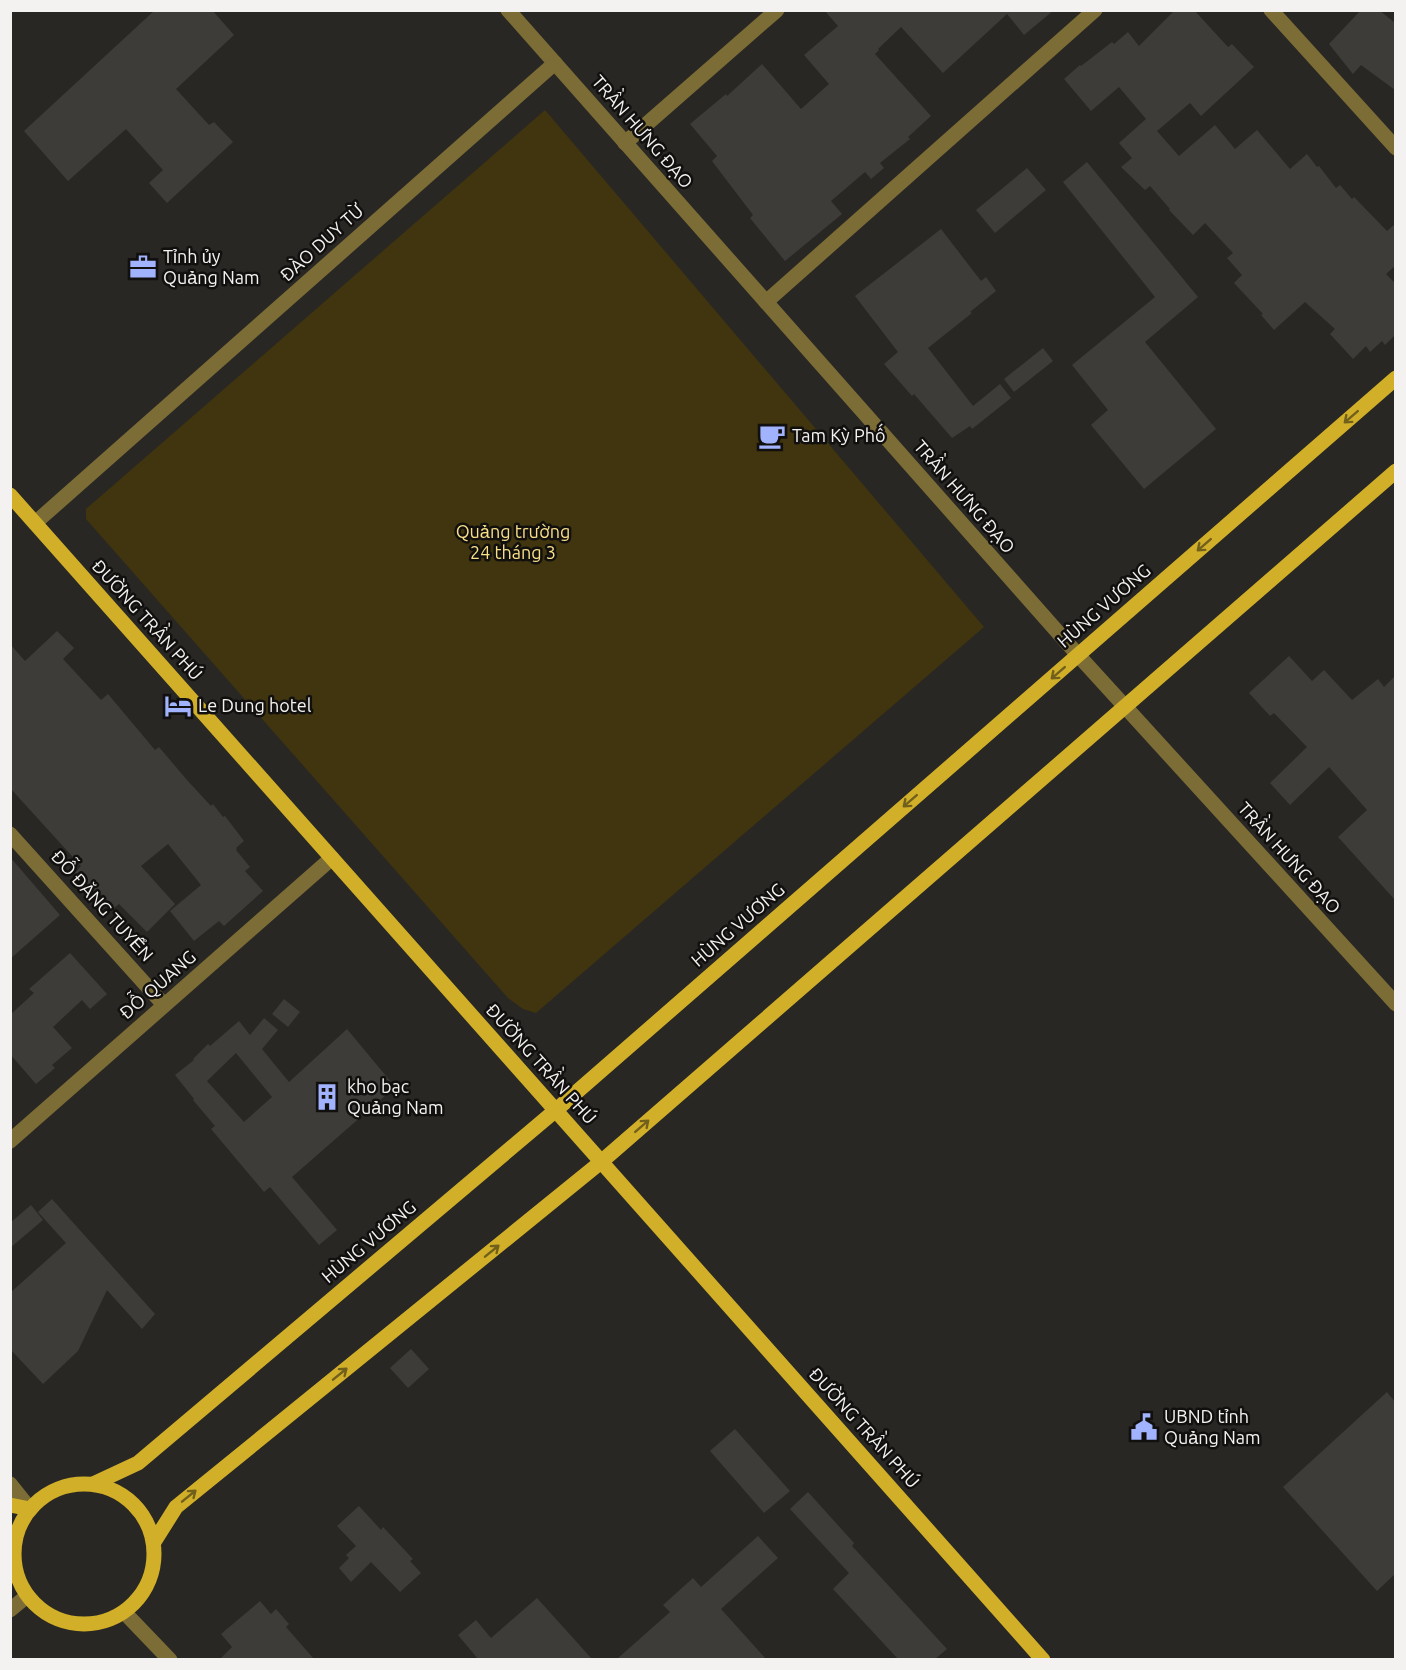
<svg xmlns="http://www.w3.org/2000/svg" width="1406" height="1670" font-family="Ubuntu,sans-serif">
	<rect width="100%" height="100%" fill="#282724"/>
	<!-- green -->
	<polygon fill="#40350e" points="545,110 984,627 536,1013 523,1009 508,998 86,519 86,509"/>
	<!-- building -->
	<g fill="#3d3c39" fill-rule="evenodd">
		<polygon points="155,10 212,10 234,35 176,89 209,125 214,122 233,142 167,203 149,183 163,170 126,129 68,181 24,131"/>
		<polygon points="824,10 1054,10 1024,35 1007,14 943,73 901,27 878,49 879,50 875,54 931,116 908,137 910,139 880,163 884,168 871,179 865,172 831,201 842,214 785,261 750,218 753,215 712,161 717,156 690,124 726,94 727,96 762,64 801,109 829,84 804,55 838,26"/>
		<polygon points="1175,10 1194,10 1228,47 1232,44 1254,67 1201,116 1190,103 1157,131 1179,156 1215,125 1235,149 1257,130 1290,169 1307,154 1317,167 1319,166 1336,188 1340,185 1352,199 1354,197 1387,231 1395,224 1395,266 1386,274 1395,283 1395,335 1385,345 1382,341 1370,352 1366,346 1353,359 1330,334 1335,329 1305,302 1274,330 1261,315 1263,314 1234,283 1242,275 1227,258 1233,253 1205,223 1193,235 1169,210 1170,209 1150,186 1145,190 1121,167 1132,158 1119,143 1146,119 1119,87 1091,111 1064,79 1080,65 1081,66 1112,42 1114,44 1128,32 1139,46"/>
		<polygon points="1361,10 1379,10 1395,23 1395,90 1361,65 1353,74 1329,44"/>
		<polygon points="1087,162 1198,297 1145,342 1216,429 1144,489 1091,425 1108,410 1072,365 1155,297 1063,182"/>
		<polygon points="1027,168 1046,190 995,233 976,210"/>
		<polygon points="941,229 981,281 986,277 996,291 970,312 972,313 928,348 973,406 1000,384 1011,398 972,429 970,426 952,438 914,394 912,396 884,364 898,352 855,296"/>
		<polygon points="1043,348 1053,361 1014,392 1004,379"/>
		<polygon points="57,631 74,648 63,659 101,700 108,694 155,750 159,747 187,780 211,806 213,804 223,817 225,816 244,841 236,848 237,849 236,850 250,867 245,871 263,891 224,926 219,921 194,941 170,911 201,885 168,844 141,866 175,904 147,932 119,904 114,908 101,894 96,899 74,874 81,866 10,788 10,644 25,661"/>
		<polygon points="1289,656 1312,681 1324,670 1352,700 1378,679 1384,687 1395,676 1395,900 1338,837 1367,810 1329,767 1290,805 1270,783 1307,747 1274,713 1270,716 1249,693"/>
		<polygon points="10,857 60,915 10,959"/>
		<polygon points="70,953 107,994 90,1009 82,1000 53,1027 72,1048 52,1065 55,1068 36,1084 10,1054 10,1015 34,993 29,989"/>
		<polygon points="284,999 300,1012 288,1027 272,1014"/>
		<path d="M264,1018l14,12 -16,19 27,33 58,-53 44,53 -4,12 -95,83 45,53 -18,15 -49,-58 -6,5 -53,-63 4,-3 -22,-26 1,-1 -19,-24 19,-15 -1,-1 15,-15 2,2 29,-25 11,14zM236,1053l36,44 -28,25 -37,-41z"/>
		<polygon points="52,1199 155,1314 142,1329 107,1290 78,1351 43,1384 10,1349 10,1293 66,1243 38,1212"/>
		<polygon points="31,1205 43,1220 10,1248 10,1223"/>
		<polygon points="411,1349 429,1369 408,1388 390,1368"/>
		<polygon points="1387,1392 1395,1402 1395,1574 1377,1591 1283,1487"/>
		<polygon points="735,1429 790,1491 764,1513 710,1451"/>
		<polygon points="808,1492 854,1543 852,1546 947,1649 935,1659 898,1659 833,1589 849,1573 790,1509"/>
		<polygon points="359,1506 381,1530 383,1527 413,1559 410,1561 421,1573 400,1592 371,1562 351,1582 339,1568 349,1558 346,1555 356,1546 337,1526"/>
		<polygon points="758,1536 778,1558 721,1609 766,1659 617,1659 670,1612 663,1605 693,1578 701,1587"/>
		<polygon points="537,1598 592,1659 478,1659 458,1635 476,1620 491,1638"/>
		<polygon points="260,1601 271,1614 276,1609 289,1624 286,1627 314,1659 220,1659 232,1647 221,1634"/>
	</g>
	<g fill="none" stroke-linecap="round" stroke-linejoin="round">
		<!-- minor -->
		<g stroke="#7c6c35" stroke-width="15">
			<polyline points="508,10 1078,655 1396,1004"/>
			<polyline points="1271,10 1396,148"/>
			<polyline points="625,143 777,10"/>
			<polyline points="766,302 1095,10"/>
			<polyline points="35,523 555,63"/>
			<polyline points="10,834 164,1005"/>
			<polyline points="10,1141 332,858"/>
			<polyline points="10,1484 30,1509"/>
			<polyline points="10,1610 27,1596"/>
			<polyline points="124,1612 170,1660"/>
		</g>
		<!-- major -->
		<g stroke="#d1af29" stroke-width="15">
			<polyline points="10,495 1043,1660"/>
			<polyline points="93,1484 138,1463 556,1110 1396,378"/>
			<circle cx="84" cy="1554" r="70"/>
			<polyline points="10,1505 30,1509"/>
			<polyline points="154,1542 176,1507 601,1162 1396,471"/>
		</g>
	</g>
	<!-- one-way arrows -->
	<defs><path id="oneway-shaft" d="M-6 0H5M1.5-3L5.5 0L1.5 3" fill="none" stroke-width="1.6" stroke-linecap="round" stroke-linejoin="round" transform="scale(1.5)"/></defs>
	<g stroke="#71601c">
		<use href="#oneway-shaft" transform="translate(1351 417) rotate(139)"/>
		<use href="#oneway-shaft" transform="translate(1204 545) rotate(139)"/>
		<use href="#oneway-shaft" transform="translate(1058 673) rotate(139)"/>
		<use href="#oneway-shaft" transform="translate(910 801) rotate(139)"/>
		<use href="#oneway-shaft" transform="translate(642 1126) rotate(-41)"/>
		<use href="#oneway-shaft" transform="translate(492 1251) rotate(-39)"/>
		<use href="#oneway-shaft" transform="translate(340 1374) rotate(-39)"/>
		<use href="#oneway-shaft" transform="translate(189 1496) rotate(-39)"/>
	</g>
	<!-- icons -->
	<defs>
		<symbol id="office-bare" viewBox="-9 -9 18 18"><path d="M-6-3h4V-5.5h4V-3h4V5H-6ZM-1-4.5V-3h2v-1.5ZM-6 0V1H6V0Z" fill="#a1b3fd" stroke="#11100f" stroke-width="2.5" paint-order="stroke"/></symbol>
		<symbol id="cafe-bare" viewBox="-9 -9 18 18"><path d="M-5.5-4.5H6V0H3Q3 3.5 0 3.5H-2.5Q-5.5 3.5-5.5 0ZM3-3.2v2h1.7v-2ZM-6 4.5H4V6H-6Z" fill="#a1b3fd" stroke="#11100f" stroke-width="2.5" paint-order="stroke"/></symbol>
		<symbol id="hotel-bare" viewBox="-9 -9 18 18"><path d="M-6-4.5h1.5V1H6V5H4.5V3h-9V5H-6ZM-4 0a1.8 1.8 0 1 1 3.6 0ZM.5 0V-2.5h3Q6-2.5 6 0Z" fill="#a1b3fd" stroke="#11100f" stroke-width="2.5" paint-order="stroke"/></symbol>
		<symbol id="building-bare" viewBox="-9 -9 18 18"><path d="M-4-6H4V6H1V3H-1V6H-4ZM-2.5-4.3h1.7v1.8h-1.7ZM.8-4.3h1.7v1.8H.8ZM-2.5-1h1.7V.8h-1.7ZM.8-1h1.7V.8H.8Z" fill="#a1b3fd" stroke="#11100f" stroke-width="2.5" paint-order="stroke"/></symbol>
		<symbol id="civic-bare" viewBox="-9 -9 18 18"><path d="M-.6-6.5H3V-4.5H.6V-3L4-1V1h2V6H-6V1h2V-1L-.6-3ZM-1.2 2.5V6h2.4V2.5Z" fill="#a1b3fd" stroke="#11100f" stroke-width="2.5" paint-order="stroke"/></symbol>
	</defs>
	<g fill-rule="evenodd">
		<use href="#office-bare" x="124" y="248" width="38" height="38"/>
		<use href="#cafe-bare" x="753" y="417" width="38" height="38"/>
		<use href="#hotel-bare" x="159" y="687" width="38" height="38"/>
		<use href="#building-bare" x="308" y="1078" width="38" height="38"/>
		<use href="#civic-bare" x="1125" y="1408" width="38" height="38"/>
	</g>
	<g text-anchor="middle" stroke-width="5" stroke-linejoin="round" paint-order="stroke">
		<!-- street labels -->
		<g font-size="18" fill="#f3f2f0" stroke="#11100f">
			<text transform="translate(642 132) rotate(49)" y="6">TRẦN HƯNG ĐẠO</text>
			<text transform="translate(322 243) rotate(-42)" y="6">ĐÀO DUY TỪ</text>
			<text transform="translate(964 497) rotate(49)" y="6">TRẦN HƯNG ĐẠO</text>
			<text transform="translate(1104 606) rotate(-41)" y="6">HÙNG VƯƠNG</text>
			<text transform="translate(147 620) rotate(48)" y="6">ĐƯỜNG TRẦN PHÚ</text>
			<text transform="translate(1289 858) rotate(48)" y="6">TRẦN HƯNG ĐẠO</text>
			<text transform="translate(102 906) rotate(48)" y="6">ĐỖ ĐĂNG TUYỂN</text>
			<text transform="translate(738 925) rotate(-41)" y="6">HÙNG VƯƠNG</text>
			<text transform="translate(158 985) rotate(-41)" y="6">ĐỖ QUANG</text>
			<text transform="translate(541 1064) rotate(48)" y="6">ĐƯỜNG TRẦN PHÚ</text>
			<text transform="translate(369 1242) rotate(-40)" y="6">HÙNG VƯƠNG</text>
			<text transform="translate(864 1428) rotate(48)" y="6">ĐƯỜNG TRẦN PHÚ</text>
		</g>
		<!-- poi labels -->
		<g font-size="18" fill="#f3f2f0" stroke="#11100f" text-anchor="start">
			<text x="163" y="263">Tỉnh ủy<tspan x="163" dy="21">Quảng Nam</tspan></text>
			<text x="792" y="442">Tam Kỳ Phố</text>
			<text x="198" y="712">Le Dung hotel</text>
			<text x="347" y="1093">kho bạc<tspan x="347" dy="21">Quảng Nam</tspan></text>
			<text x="1164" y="1423">UBND tỉnh<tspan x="1164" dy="21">Quảng Nam</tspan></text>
		</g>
		<!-- park labels -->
		<g font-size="18" fill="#f9df86" stroke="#11100f">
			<text x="513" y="538">Quảng trường<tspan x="513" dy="21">24 tháng 3</tspan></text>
		</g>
	</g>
	<!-- border -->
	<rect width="1406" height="1670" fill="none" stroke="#f3f2f0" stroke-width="24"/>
</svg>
